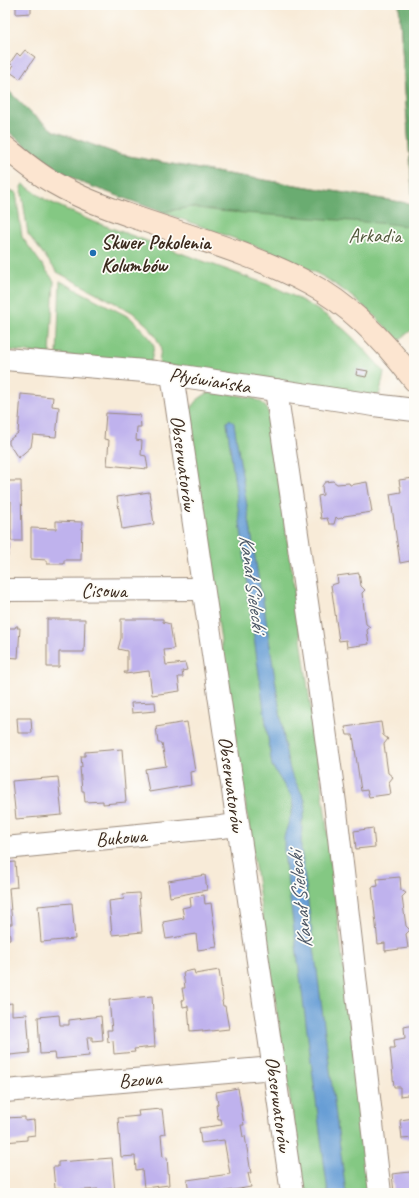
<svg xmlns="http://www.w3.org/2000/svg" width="419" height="1198" font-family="Caveat,sans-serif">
	<rect width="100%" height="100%" fill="#fdfcf7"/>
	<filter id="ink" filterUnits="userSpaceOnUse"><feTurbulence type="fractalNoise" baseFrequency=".025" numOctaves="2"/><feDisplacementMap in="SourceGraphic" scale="8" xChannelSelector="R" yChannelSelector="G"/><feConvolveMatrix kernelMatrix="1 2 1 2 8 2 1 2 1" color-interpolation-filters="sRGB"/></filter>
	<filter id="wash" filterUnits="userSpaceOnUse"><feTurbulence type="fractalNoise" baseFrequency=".012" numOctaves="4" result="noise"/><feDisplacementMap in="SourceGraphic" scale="16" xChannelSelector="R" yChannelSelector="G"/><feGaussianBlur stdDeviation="0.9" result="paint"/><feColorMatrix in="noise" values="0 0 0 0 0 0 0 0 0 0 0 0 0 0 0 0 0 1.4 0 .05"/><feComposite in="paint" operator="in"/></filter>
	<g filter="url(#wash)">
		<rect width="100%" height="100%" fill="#f8ebd8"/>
		<!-- green -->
		<g fill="#84c883" stroke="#607950">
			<polygon points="399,5 414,5 414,328 398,341 392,333 368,310 346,292 327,279 305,267 274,253 162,212 191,207 243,212 54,131 118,154 215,172 413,204"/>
			<path d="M23,184l23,16 43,20 183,66c27,12 53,26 75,46 11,10 21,22 32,34l5,6 -4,20 -2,4 -219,-32 2,-17 -5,-10 -8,-11 -16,-14 -75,-40 -29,-38 -7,-47z"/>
			<polygon points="5,191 16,192 22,237 54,281 50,354 5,350"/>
			<polygon points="60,281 131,318 149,337 154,346 151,362 57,355"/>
			<path d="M208,393c12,0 43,2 53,9 6,4 8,13 10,19l53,383 47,389h-67l-114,-759c-1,-21 -3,-30 18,-41z"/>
		</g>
		<!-- forest -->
		<polygon fill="#6bac71" stroke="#536b48" points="399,5 414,5 414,227 391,224 218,211 191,207 162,212 85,184 69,176 41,158 5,129 5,87 33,115 54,131 118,154 215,172 413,204"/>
		<!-- water -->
		<polygon fill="#689ed5" stroke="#52647a" points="230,419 234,423 260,589 263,599 287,758 291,773 305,800 306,807 302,823 301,848 346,1193 328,1193 284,853 284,837 293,808 292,798 272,766 271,760 249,602 247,600 249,591 227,424 227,422"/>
		<g id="blocks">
			<!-- building -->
			<g fill="#bfb2ed">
				<polygon points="16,5 31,5 31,13 16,14"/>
				<polygon points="25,50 35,57 20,79 10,72 13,66 10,63 17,53 20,56"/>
				<polygon points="357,369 368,371 366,377 356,375"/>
				<polygon points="21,394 53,397 52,406 59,407 56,437 33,435 31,447 18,458 9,444 9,440 18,433"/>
				<polygon points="106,413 140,415 141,427 137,427 136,440 142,441 141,455 146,456 148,469 107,465 109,440 104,439"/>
				<polygon points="414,478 414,569 412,570 410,561 400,563 390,494 401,492 399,480"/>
				<polygon points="7,481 21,481 22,541 11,541 11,501 7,501"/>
				<polygon points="333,481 337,484 349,483 350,485 367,482 372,512 344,516 342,518 338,519 336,517 334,524 329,524 327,518 321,519 318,496 323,495 322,486 325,482"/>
				<polygon points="149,492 154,524 122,529 117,497"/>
				<polygon points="56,521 82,522 81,560 64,560 64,564 47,564 47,560 31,559 31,528 56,529"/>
				<polygon points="5,526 8,526 8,539 10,546 8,554 7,563 5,563"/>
				<polygon points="359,573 361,586 365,590 362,593 366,624 370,627 367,630 369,644 347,647 346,640 339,641 331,585 338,583 337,576"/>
				<polygon points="47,619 85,619 84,652 59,652 59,667 47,667"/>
				<polygon points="121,619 163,619 163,622 170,624 174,649 164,650 166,665 185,663 187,670 182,671 183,677 178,677 180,691 152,695 149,671 125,674 124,672 127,672 127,651 118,649 121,638"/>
				<polygon points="16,626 18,626 17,628 20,628 18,658 5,657 5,628 15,628"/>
				<polygon points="155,702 156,711 132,713 131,703"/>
				<polygon points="17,718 31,718 32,733 18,733"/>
				<polygon points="187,722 195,771 190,772 191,785 149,792 145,769 166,766 162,743 158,743 156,727"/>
				<polygon points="381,722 383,735 388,739 384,744 388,773 393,777 389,782 391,794 369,797 367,790 361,791 353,735 347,735 345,727"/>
				<polygon points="122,749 126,802 103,804 103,801 85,802 84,791 82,791 80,767 82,767 81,756 85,756 85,752"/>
				<polygon points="58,777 62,815 16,819 12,781"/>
				<polygon points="373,828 375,847 356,849 354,831"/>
				<polygon points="15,862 17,887 9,888 12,924 9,924 10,939 5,940 5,863"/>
				<polygon points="205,875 207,890 170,897 168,881"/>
				<polygon points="400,877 401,890 406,893 402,897 406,926 410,930 406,934 408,948 385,951 385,943 378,944 372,887 378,886 377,879"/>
				<polygon points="139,893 142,932 112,935 109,901 124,899 123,894"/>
				<polygon points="204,895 205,904 211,903 217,947 198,950 196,934 166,939 163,922 184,918 182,908 191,906 190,897"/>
				<polygon points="72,903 75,939 41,942 38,906"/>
				<polygon points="194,970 195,974 219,970 223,1000 222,1001 223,1006 225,1006 229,1029 202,1032 202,1030 190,1031 188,1006 183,1007 182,1000 184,1000 182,988 185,988 183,972"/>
				<polygon points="152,996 155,1047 134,1049 135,1052 114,1054 113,1041 108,1042 107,1030 112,1030 109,1000"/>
				<polygon points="12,1003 12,1015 27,1014 30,1053 10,1055 10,1056 5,1057 5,1004"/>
				<polygon points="59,1015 60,1025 69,1025 69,1020 101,1016 103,1040 92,1041 92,1037 87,1037 89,1056 56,1059 55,1053 40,1054 38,1017"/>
				<polygon points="414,1025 414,1094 400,1096 400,1087 394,1087 390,1048 395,1048 394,1040 405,1038 404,1027"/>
				<polygon points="238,1088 244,1125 241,1125 243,1137 245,1136 251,1173 248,1173 251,1187 221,1192 221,1191 209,1193 189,1193 187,1180 230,1174 224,1140 201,1143 199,1128 222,1125 221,1119 218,1119 216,1105 218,1104 216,1092"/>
				<polygon points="162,1109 165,1134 161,1135 163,1158 167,1157 169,1185 144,1188 142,1169 136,1170 135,1156 121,1157 118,1118 139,1116 138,1111"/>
				<polygon points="25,1117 25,1121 34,1120 35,1135 27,1136 27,1140 5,1142 5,1118"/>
				<polygon points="414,1118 414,1138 402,1139 400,1120"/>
				<polygon points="112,1158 115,1193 98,1193 98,1189 60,1192 60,1188 55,1188 53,1167 58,1167 58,1162"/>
				<polygon points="410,1172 411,1175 414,1175 414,1193 394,1193 392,1174"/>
			</g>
		</g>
	</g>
	<g filter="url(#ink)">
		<use href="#blocks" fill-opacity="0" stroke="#9a8a7b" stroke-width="1"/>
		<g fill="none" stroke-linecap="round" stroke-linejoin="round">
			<defs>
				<g id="street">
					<polyline points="5,359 156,372 374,405 414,410"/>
					<polyline points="172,374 292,1193"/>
					<polyline points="276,390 316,664 335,803 380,1193"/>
					<polyline points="5,590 203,589"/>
					<polyline points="5,848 221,827 237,825"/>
					<polyline points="5,1091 274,1068"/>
				</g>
				<path id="secondary" d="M5,147c15,12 31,26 49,36 26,15 54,25 83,35 58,20 119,37 173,66 42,22 76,59 104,96"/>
			</defs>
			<!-- street casing -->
			<use href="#street" stroke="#9a8a7b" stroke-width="24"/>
			<!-- secondary casing -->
			<use href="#secondary" stroke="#9a8a7b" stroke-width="24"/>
			<!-- street -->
			<use href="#street" stroke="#fff" stroke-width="22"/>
			<!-- secondary -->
			<use href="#secondary" stroke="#fce5d0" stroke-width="22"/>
		</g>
	</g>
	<!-- markers -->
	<circle fill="#1f6fb2" stroke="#fdfcf7" stroke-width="1.5" cx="93" cy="253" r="4"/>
	<g text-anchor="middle" stroke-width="3.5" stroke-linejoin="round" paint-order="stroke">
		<!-- park labels -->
		<g font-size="20" fill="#51593c" stroke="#fdfcf7">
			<text x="375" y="242">Arkadia</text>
		</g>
		<!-- poi labels -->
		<g font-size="20" font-weight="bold" fill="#3b2a1e" stroke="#fdfcf7" text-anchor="start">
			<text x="101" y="249">Skwer Pokolenia<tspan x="101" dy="23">Kolumbów</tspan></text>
		</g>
		<!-- street labels -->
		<g font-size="20" fill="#3b2a1e" stroke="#fdfcf7">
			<text transform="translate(210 380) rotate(9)" y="7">Płyćwiańska</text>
			<text transform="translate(184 463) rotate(82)" y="7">Obserwatorów</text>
			<text x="104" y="597">Cisowa</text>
			<text transform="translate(232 784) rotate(82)" y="7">Obserwatorów</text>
			<text transform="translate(121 837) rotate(-5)" y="7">Bukowa</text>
			<text transform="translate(140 1079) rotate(-5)" y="7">Bzowa</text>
			<text transform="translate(279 1104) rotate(82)" y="7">Obserwatorów</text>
		</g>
		<!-- water labels -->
		<g font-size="21" font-style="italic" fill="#4d5867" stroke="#fdfcf7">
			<text transform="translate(253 583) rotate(82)" y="7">Kanał Sielecki</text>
			<text transform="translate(300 900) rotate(-96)" y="7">Kanał Sielecki</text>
		</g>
	</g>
	<!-- margin -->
	<rect width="419" height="1198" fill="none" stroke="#fdfcf7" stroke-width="20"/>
</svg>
